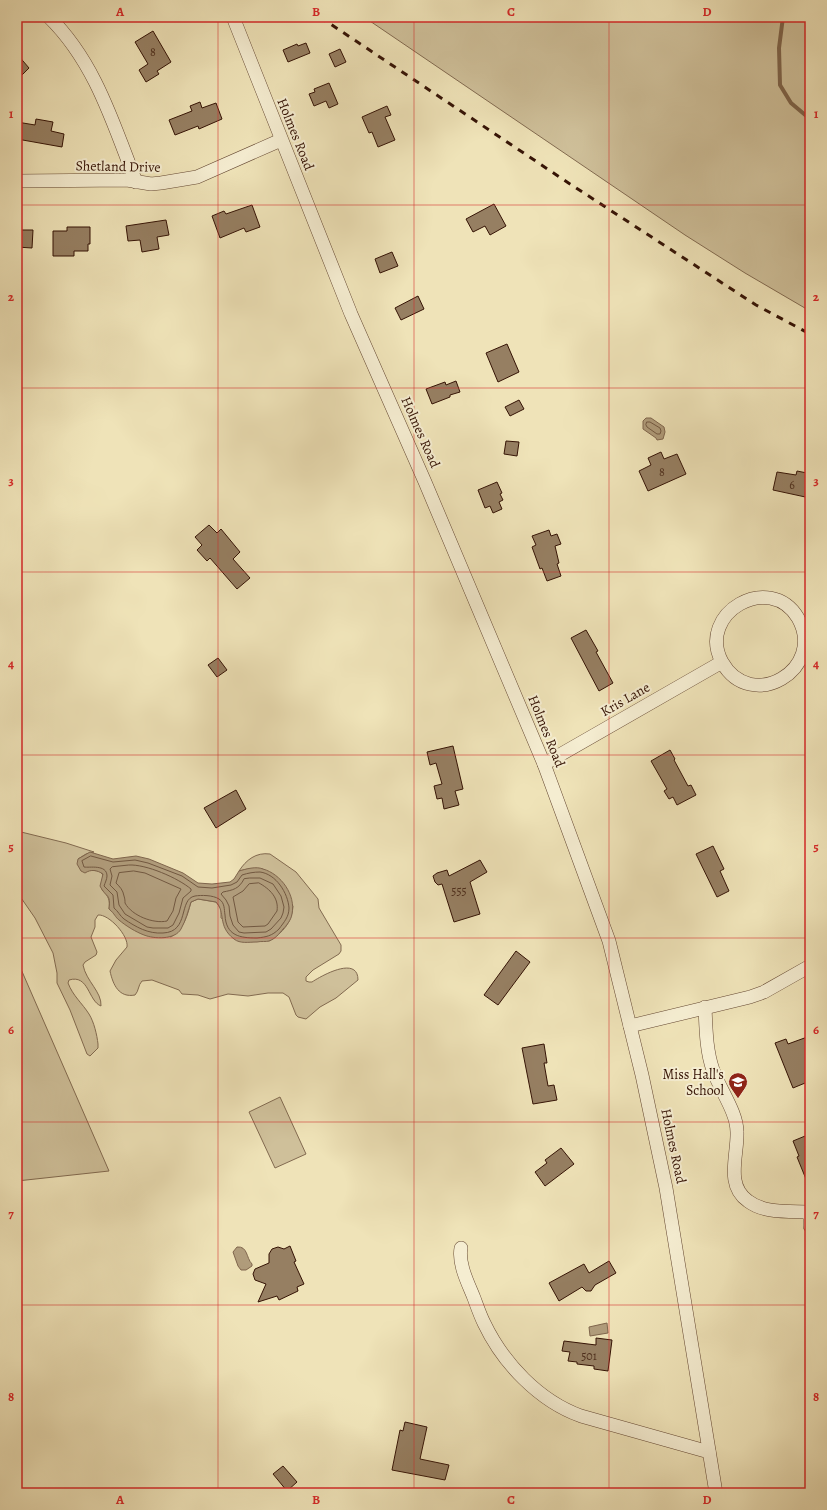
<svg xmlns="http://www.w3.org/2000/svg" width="827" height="1510" font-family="Alegreya,serif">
	<rect width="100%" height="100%" fill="#efe3b8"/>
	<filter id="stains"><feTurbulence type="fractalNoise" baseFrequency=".005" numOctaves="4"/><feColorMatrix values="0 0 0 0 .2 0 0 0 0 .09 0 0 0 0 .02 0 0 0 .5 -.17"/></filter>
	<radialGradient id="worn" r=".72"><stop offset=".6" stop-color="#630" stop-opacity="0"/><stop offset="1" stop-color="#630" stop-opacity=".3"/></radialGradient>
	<!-- green -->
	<g fill="#cfc09a" stroke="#826a50">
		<polygon points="364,17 810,17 810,311 745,273 685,235"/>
		<path d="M17,831l49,12 28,9 -8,2 -8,5 12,11 9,1 4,4 -1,15c7,7 8,10 7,19l7,5 1,4 54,19c13,-9 16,-20 20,-35l7,-3 18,3 5,7v9l48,23c14,-8 23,-19 24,-35l-30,-37h-15l-9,2c7,-11 17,-19 31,-17l26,18 22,27 1,9 22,37v6l-2,3 -26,16 -7,7v4l3,1h3c9,-6 46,-27 46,-2l-22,18 -16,9 -14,12 -8,-2 -2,-2 -7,-18 -6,-4h-15l-20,3 -20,-2 -18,5 -12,-4 -16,-1 -3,-4 -27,-10 -10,1c-4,4 -3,10 -7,14 -16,3 -22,-10 -25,-24l6,-11 11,-13c2,-11 -18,-33 -29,-32l-3,5v7l-4,10 6,15 -1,3 -11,7 -2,3c3,16 19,27 18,41 -13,-5 -12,-32 -32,-26l-1,3c5,13 14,20 21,31 5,8 8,21 9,30v4l-8,8 -3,-2 -17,-44 -13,-27v-10l-4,-20 -18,-35 -18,-26z"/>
		<polygon points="17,960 109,1171 17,1181"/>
		<polygon points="280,1097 306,1154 275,1168 249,1112"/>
	</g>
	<!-- water -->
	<g fill="#b09c7b" stroke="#7f654c">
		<polygon points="646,418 651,418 664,427 665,432 663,439 657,440 656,438 643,429 643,421"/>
		<path d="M90,852l23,7 23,-3 13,3 34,14 15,10 14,1 18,-2 4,-3 5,-8c7,-2 17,-5 24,-2 18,5 33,26 29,45 -1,6 -5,11 -9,15 -4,5 -8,10 -14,12 -3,1 -8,0 -12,1 -8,0 -17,2 -23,-3 -17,-13 -8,-27 -18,-37l-18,-3 -7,3c-3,9 -5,18 -10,27 -6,11 -27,10 -37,6 -8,-3 -18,-9 -25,-15 -4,-3 -4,-6 -10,-11 2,-16 -3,-11 -9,-23l3,-12c-6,-4 -12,-5 -18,-1l-4,-2 -4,-7 1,-5z"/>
		<path d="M237,1247c11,-1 9,11 15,17v2l-6,4h-5l-3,-4 -5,-14z"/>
		<polygon points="607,1323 608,1333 590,1336 589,1327"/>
	</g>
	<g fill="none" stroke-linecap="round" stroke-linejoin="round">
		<!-- shore -->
		<g stroke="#725840" stroke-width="1">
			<polygon points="647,422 650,422 660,428 661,431 660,434 657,434 647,427 646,425"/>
			<path d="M91,856l22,6 22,-2 13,3 34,13 16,11 14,1 19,-3 6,-3 5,-7c6,-2 12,-3 18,-3 16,2 28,21 29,36 0,9 -5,14 -10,21 -7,7 -13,8 -22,9 -17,0 -31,-2 -32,-23 -1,-6 0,-12 -6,-16 -6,-4 -18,-4 -24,-3 -17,3 -5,36 -32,37 -15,1 -27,-6 -39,-14 -4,-3 -6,-8 -10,-11l-1,-13 -9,-9c1,-3 3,-7 3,-10 0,-12 -18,-8 -23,-9l-2,-6z"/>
			<path d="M129,865c17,-1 49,13 62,24v2l-8,7 -4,15 -6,12 -5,3h-15l-6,-1 -22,-13 -6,-9 -2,-13 -7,-7 2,-9 -2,-7 2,-2z"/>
			<path d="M134,871l11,2 36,16 -5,9 -3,13 -6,10c-13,3 -35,-5 -42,-18 0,-2 0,-4 -1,-7 -1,-6 -4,-9 -8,-13l3,-10z"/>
			<path d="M250,878h10l13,6 8,12 3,11 -1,6 -2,5 -10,11 -5,3 -22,1 -5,-1 -6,-7 -3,-9 -1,-10 -3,-6 -5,-6 2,-2c10,-2 16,-3 21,-13z"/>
			<path d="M259,883c11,6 20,15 18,28l-9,13 -3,2 -22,1 -5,-5 -5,-25 10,-6 6,-7z"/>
		</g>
		<!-- stream -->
		<polyline stroke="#7f654c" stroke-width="4" points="783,17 779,48 780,85 791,103 810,119"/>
	</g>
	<!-- building -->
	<g fill="#967f62" stroke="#351305">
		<polygon points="153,31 171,62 157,71 159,74 146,82 139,70 148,64 135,42"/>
		<polygon points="306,43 310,53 288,62 283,50 297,44 298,46"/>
		<polygon points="340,49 346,62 335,67 329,54"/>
		<polygon points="17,54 29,68 17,80"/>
		<polygon points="329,83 338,104 329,108 326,101 314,106 309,94 315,92 314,89"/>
		<polygon points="200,102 202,108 216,103 222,119 199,129 198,126 175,135 169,120 192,111 190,106"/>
		<polygon points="387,106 391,115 385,117 395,140 378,147 372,132 369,133 362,117"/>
		<polygon points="36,119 53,122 51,131 64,134 62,147 17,139 17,122 35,125"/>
		<polygon points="494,204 506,226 490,235 485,226 473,232 466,219"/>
		<polygon points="252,205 260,227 246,232 244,228 220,238 212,216 224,211 226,214"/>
		<polygon points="166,220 169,235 157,237 159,249 142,252 140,240 128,241 126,226"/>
		<polygon points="67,227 90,227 90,244 88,244 88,251 74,251 74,256 53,256 53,231 67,231"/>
		<polygon points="17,230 33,230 32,248 17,247"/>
		<polygon points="392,252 398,266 380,273 375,259"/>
		<polygon points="418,296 424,309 401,320 395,308"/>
		<polygon points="507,344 519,372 498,382 486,353"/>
		<polygon points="456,381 460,392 450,395 450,397 432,404 426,389 445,382 446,385"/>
		<polygon points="519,400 524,409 510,416 505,407"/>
		<polygon points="506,441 519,442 517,456 504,454"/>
		<polygon points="661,452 664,459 677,454 686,474 648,491 639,471 651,465 648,458"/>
		<polygon points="797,471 807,473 806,479 810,480 810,498 773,490 777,472 796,475"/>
		<polygon points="497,482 502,493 500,494 503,500 499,502 502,509 493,513 490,506 485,508 478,490"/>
		<polygon points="209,525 217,533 221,529 240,552 233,559 250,578 237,589 210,558 207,561 197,550 202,545 195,537"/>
		<polygon points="549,530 551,536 557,534 561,544 555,546 559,563 557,564 561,576 547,581 542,568 540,569 532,547 536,545 532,536"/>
		<polygon points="586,630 598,651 596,652 613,683 599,691 571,638"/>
		<polygon points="218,658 227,670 217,677 208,665"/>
		<polygon points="453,746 463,789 455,791 459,805 444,809 442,798 437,799 434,786 442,784 436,763 430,765 427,752"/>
		<polygon points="670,750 675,759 674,760 688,786 691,785 696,795 677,805 673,797 669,799 664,791 667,789 651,761"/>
		<polygon points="236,790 246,809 216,828 204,808"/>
		<polygon points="713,846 724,869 720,871 729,891 717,897 696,854"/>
		<polygon points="480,860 487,872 470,882 480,914 454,922 442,884 438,885 435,882 433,876 437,873 447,870 449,876"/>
		<polygon points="516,951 530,962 498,1005 484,995"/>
		<polygon points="810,1036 810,1081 793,1088 775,1043 786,1039 788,1044"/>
		<polygon points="544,1044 547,1063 544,1063 548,1086 554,1085 557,1100 533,1104 522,1048"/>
		<polygon points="810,1134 810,1189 797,1157 799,1156 793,1141"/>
		<polygon points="561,1148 574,1164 545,1186 535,1172 547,1163 545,1160"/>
		<polygon points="290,1246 296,1261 294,1262 304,1284 297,1287 298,1291 279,1300 277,1296 258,1302 266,1284 255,1280 253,1274 255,1269 269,1263 269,1254 272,1249 278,1247 284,1249"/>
		<polygon points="609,1261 616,1273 595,1285 591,1291 586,1291 582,1287 559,1301 549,1283 584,1264 589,1273"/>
		<polygon points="596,1338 612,1340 608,1371 594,1369 594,1366 577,1364 577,1362 568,1361 570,1352 562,1351 564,1341 596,1345"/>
		<polygon points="405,1422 427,1427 420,1459 449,1465 445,1480 392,1470 400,1430 403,1431"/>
		<polygon points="283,1466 297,1482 287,1491 273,1474"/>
	</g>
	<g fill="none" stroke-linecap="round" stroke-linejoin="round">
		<defs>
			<g id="minor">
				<path d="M49,17c46,45 64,106 87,165"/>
				<polyline points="233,17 351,314 425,482 544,764 609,941 642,1075 666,1188 716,1493"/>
				<polyline points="17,181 127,180 151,184 161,183 197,177 281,140"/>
				<path d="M544,764l178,-102c-26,-49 48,-91 76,-44 29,51 -47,96 -76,44"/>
				<path d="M705,1007c1,21 1,43 8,63 7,20 24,42 24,62 1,23 -12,53 11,69 17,13 42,10 62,11"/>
				<polyline points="630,1026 750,997 764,992 810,966"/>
				<polyline points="810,1213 810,1226"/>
				<path d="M461,1248c-3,16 7,35 13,50 3,8 6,17 10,25 19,40 55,78 97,93l128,36"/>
			</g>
		</defs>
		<!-- minor casing -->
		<use href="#minor" stroke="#644732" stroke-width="14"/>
		<!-- minor -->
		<use href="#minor" stroke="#f5edd1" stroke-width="13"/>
		<!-- rail -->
		<polyline stroke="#351305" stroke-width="3" stroke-dasharray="7 7" stroke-linecap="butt" points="320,17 567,182 756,305 810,334"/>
	</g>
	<!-- grid -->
	<path fill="none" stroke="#d62828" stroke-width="1" stroke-opacity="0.55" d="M218,17v1476M414,17v1476M609,17v1476M17,205h793M17,388h793M17,572h793M17,755h793M17,938h793M17,1122h793M17,1305h793"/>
	<!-- icons -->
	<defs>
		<symbol id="school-pin" viewBox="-11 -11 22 30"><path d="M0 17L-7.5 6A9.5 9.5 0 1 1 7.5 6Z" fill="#8f2418" stroke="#f5edd1"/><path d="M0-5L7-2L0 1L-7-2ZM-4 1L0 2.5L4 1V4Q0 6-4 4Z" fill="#fff"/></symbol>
	</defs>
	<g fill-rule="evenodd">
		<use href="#school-pin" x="727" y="1071" width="22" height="30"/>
	</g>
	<g text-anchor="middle" stroke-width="4" stroke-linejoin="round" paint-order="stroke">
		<!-- number labels -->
		<g font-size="12" fill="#4d2e1c">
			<text x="153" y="56">8</text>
			<text x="662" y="476">8</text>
			<text x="792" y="489">6</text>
			<text x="459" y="895">555</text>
			<text x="589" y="1360">501</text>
		</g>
		<!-- street labels -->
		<g font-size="14" fill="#351305" stroke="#f5edd1">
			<text transform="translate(296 134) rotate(68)" y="5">Holmes Road</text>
			<text transform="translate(118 166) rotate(1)" y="5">Shetland Drive</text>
			<text transform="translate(421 432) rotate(66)" y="5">Holmes Road</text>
			<text transform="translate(625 699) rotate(-30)" y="5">Kris Lane</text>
			<text transform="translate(547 731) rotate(68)" y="5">Holmes Road</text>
			<text transform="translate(674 1146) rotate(78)" y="5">Holmes Road</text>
		</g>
		<!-- poi labels -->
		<g font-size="14" fill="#351305" stroke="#f5edd1" text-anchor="end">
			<text x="724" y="1079">Miss Hall's<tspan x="724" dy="16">School</tspan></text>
		</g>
	</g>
	<!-- margin -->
	<rect width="827" height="1510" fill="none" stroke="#efe3b8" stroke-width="44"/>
	<rect x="22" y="22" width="783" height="1466" fill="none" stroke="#d62828" stroke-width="1.5"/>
	<g font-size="13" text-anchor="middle" font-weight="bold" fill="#d62828">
		<text x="120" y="16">A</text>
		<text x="316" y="16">B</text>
		<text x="511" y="16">C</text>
		<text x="707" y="16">D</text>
		<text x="11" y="118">1</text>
		<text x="816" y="118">1</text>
		<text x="11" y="301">2</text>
		<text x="816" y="301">2</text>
		<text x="11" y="485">3</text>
		<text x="816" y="485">3</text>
		<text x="11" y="668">4</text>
		<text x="816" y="668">4</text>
		<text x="11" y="851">5</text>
		<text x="816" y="851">5</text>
		<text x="11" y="1034">6</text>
		<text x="816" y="1034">6</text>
		<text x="11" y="1218">7</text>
		<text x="816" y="1218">7</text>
		<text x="11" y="1401">8</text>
		<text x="816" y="1401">8</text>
		<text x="120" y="1504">A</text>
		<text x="316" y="1504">B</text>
		<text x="511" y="1504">C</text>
		<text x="707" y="1504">D</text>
	</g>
	<rect width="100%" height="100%" filter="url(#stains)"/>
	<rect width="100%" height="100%" fill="url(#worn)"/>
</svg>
